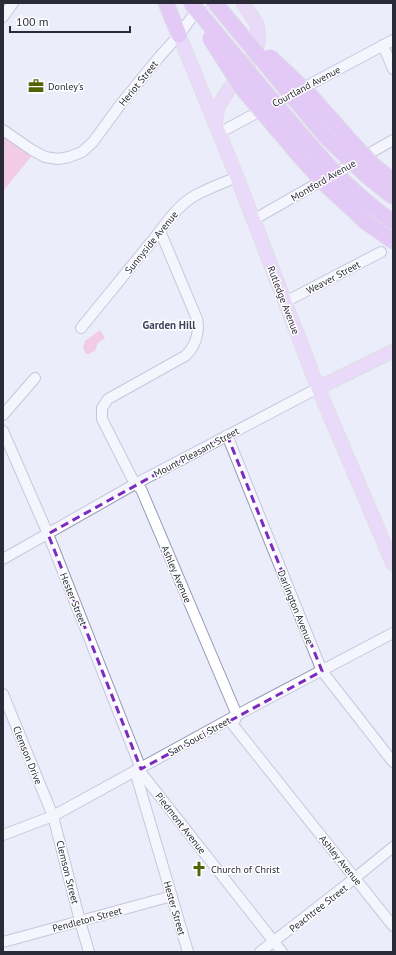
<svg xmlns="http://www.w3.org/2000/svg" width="396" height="955" font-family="'PT Sans',sans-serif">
	<rect width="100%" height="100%" fill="#ecedfb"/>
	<!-- green -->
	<g fill="#f8a4ce">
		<polygon points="3,130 35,152 3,191"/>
		<polygon points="100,330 105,338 98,343 95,351 88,354 86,354 83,348 85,341"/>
	</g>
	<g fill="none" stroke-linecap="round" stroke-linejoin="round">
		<defs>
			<g id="minor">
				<polyline points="3,17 13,3"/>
				<polyline points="383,45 393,69"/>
				<polyline points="3,130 32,150 45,157 58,159 69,157 82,152 93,142 120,105 160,56 179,35 202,3"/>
				<polyline points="219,133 393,40"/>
				<polyline points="253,220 393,140"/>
				<path d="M160,231l37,88c3,14 -2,28 -12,37l-77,43 -6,9v11l33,65 6,5 96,226 -4,10 160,201"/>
				<polyline points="285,302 381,252"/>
				<path d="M81,328l79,-97c10,-14 21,-28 36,-36 13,-7 27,-12 41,-18"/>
				<polyline points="3,415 35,378"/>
				<polyline points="3,431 48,534 141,769"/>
				<polyline points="227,435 322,671 393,762"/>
				<polyline points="3,559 135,484 318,388"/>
				<polyline points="3,694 53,816 80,921 89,952"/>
				<polyline points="139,770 282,952"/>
				<polyline points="135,771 188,952"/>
				<polyline points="3,835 53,816 237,715 393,633"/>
				<polyline points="3,942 172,896"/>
				<polyline points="260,952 355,878 393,847"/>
			</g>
			<g id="major">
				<polyline points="179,35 237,177 318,388 393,564"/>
				<polyline points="215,123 218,107 229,89 251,61 259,40 257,24 243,3"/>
				<polyline points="318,388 393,351"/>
			</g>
			<g id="highway">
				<polyline points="166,3 179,35"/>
				<polyline points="366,222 393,241"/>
			</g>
		</defs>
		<!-- minor casing -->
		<use href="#minor" stroke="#9698b8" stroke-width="12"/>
		<!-- major casing -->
		<use href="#major" stroke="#cccccf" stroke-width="15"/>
		<!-- highway casing -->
		<use href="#highway" stroke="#cccccf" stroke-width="17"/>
		<!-- minor -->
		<use href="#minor" stroke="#fff" stroke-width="10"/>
		<!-- major -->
		<use href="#major" stroke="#e7c4f6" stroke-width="13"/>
		<!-- highway -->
		<use href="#highway" stroke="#d79df0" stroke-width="15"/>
		<defs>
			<g id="highway-bridge">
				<path d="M191,3c29,34 57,69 86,103 35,42 70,85 116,116"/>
				<polyline points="215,3 326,137 367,176 393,197"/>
				<polyline points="210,38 242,88 302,159 327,186 366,222"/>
				<polyline points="270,57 309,94 347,137 372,164 393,181"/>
			</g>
		</defs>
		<!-- highway-bridge casing -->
		<use href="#highway-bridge" stroke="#cccccf" stroke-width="17" stroke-linecap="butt"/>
		<!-- highway-bridge -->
		<use href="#highway-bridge" stroke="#d79df0" stroke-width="15"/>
	</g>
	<!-- marked area -->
	<path d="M0 0H396V955H0ZM227,435l95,236 -181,98 -93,-235z" fill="#ecedfb" fill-opacity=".55" fill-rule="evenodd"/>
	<path fill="none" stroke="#7b2cbf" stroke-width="3" stroke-dasharray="8 5" stroke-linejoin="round" d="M227,435l95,236 -181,98 -93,-235z"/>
	<!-- icons -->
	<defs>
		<symbol id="office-bare" viewBox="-9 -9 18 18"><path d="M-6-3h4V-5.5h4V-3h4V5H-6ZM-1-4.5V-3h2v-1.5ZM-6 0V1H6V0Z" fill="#536308" stroke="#fff" stroke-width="2.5" paint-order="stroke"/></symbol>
		<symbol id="church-bare" viewBox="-9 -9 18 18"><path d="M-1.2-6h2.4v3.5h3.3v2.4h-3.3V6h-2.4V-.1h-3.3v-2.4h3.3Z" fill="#536308" stroke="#fff" stroke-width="2.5" paint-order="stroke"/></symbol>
	</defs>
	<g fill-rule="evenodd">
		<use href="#office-bare" x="25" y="75" width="22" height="22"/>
		<use href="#church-bare" x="188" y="858" width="22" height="22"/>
	</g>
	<g text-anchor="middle" stroke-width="3" stroke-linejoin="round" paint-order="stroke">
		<!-- street labels -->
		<g font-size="10" fill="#2b2b38" stroke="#fff">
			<text transform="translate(138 83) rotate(-51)" y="4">Heriot Street</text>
			<text transform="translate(306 86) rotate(-28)" y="4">Courtland Avenue</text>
			<text transform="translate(323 180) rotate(-30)" y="4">Montford Avenue</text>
			<text transform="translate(151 242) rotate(-51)" y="4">Sunnyside Avenue</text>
			<text transform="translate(333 277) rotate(-28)" y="4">Weaver Street</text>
			<text transform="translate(284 300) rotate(69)" y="4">Rutledge Avenue</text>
			<text transform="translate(196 452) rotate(-28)" y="4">Mount Pleasant Street</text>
			<text transform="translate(177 574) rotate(67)" y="4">Ashley Avenue</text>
			<text transform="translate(74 599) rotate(68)" y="4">Hester Street</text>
			<text transform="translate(296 607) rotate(68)" y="4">Darlington Avenue</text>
			<text transform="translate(199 736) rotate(-29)" y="4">San Souci Street</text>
			<text transform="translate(28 755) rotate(68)" y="4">Clemson Drive</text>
			<text transform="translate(181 823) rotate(52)" y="4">Piedmont Avenue</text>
			<text transform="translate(341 860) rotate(51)" y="4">Ashley Avenue</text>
			<text transform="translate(68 872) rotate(76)" y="4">Clemson Street</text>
			<text transform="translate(175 908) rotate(74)" y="4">Hester Street</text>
			<text transform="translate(318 908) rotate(-38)" y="4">Peachtree Street</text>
			<text transform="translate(87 919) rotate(-15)" y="4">Pendleton Street</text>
		</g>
		<!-- poi labels -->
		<g font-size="10" fill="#2b2b38" stroke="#fff" text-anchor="start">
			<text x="48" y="90">Donley's</text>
			<text x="211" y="873">Church of Christ</text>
		</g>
		<!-- neighbourhood labels -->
		<g font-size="11" font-weight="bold" fill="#40405c" stroke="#fff">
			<text x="169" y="329">Garden Hill</text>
		</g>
	</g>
	<!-- border -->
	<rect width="396" height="955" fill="none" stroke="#2b2b38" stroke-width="8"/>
	<!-- scale -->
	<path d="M10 26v6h120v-6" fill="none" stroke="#2b2b38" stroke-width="2"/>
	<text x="16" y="26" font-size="12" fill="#2b2b38" stroke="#ffffff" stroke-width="3" paint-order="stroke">100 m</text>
</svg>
